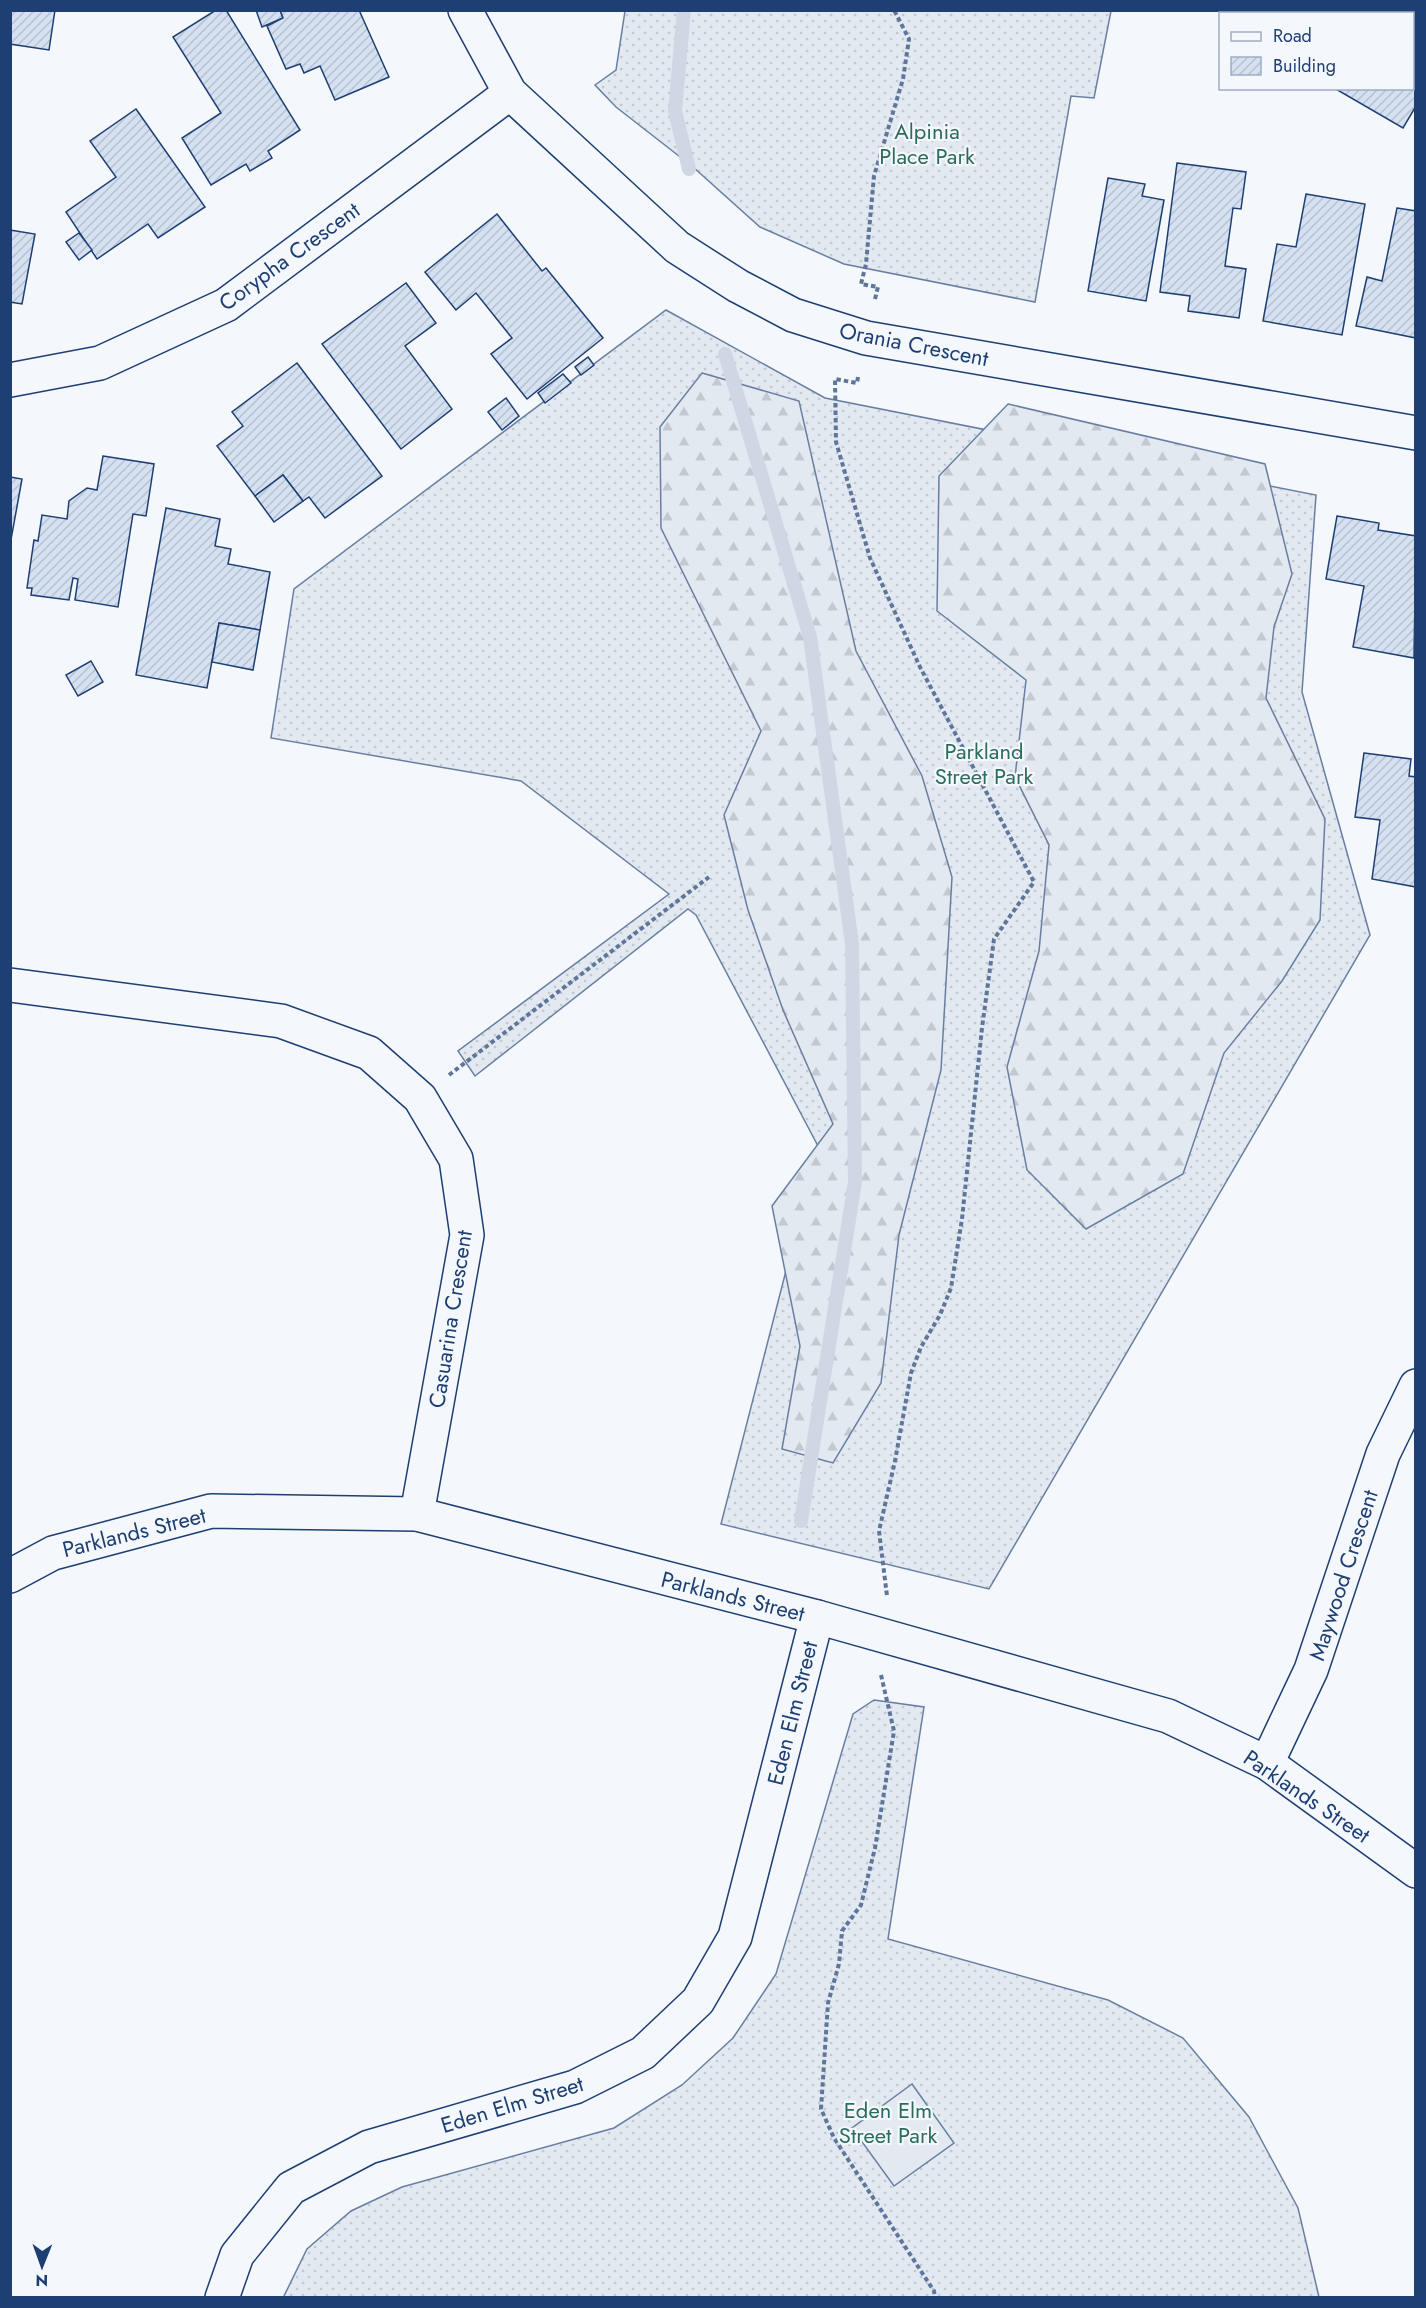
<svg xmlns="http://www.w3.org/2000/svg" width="1426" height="2308" font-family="Jost,sans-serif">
	<defs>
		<pattern id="grass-dots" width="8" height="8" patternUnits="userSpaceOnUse" patternTransform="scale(1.5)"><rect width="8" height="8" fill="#e3e9f0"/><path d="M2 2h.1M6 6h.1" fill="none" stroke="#c2c9d1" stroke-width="1.8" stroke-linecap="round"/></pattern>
		<pattern id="forest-firs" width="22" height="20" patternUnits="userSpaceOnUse" patternTransform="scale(1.5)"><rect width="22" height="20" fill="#e3e9f0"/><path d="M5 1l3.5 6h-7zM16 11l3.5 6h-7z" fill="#c2c9d1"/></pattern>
		<pattern id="building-hatch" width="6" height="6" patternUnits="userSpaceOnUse" patternTransform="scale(1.5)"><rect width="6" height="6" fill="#d5e0f0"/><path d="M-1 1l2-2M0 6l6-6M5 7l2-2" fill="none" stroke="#b6c1d1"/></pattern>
	</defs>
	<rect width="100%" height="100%" fill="#f4f7fb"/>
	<!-- grass -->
	<g fill="url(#grass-dots)" stroke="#687fa3" stroke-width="1.5">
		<polygon points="625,11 1111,11 1094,98 1071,96 1035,302 844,264 760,227 693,167 616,107 595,85 616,70"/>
		<polygon points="666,310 825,398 1316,495 1302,692 1370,935 989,1589 721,1524 818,1146 696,915 688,909 475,1076 458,1051 669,894 521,781 271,738 294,589"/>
		<polygon points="874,1700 924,1707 888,1939 1108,2000 1183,2038 1249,2117 1298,2208 1319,2297 283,2298 307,2249 351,2211 402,2187 614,2128 682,2085 733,2038 776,1974 853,1714"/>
	</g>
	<!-- forest -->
	<g fill="url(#forest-firs)" stroke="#687fa3" stroke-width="1.5">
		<polygon points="702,373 799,401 856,651 922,776 952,877 941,1070 899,1235 881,1383 833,1463 782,1449 800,1346 772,1206 833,1124 783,1010 748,910 724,815 761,731 661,528 660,427"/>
		<polygon points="1008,404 1265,464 1292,574 1274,627 1266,698 1325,819 1320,920 1282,981 1224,1053 1183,1174 1086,1229 1027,1170 1007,1067 1039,951 1049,845 1015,777 1026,680 937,611 939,476"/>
	</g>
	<!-- garden -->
	<polygon fill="#e3e9f0" stroke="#687fa3" stroke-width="1.5" points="912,2084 954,2143 894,2186 852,2128"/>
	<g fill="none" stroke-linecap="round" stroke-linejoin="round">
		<!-- stream -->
		<g stroke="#cfd7e4" stroke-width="14">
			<polyline points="684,10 675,111 689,169"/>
			<polyline points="725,354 810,637 852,944 855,1182 801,1521"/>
		</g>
	</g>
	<!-- building -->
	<g fill="url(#building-hatch)" stroke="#1d3f73" stroke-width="1.5">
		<polygon points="10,10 55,10 49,50 10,44"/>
		<polygon points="216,10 226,10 300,130 268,151 272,158 250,171 246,164 211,185 182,138 221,113 173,37"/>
		<polygon points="256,10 280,10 283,18 262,27"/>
		<polygon points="280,10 359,10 389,77 335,100 320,66 304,73 300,64 286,69 267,26 283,18"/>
		<polygon points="1235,10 1311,10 1308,14 1232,14"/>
		<polygon points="1346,10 1416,10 1416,106 1403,128 1334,88 1412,88 1412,14 1345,14"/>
		<polygon points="136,109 205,207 158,238 148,224 97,259 66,212 116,177 90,141"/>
		<polygon points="1177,163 1246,172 1241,209 1233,208 1225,266 1246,269 1239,318 1188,311 1190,296 1160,292"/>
		<polygon points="1108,178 1145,184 1142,196 1164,200 1146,301 1088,291"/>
		<polygon points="1306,194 1365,204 1342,335 1263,321 1277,244 1296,247"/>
		<polygon points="1397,208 1416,211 1416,338 1356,326 1367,277 1382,281"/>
		<polygon points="497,214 542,271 546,268 603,338 527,399 491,354 512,338 476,293 456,310 425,272"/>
		<polygon points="10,230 35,234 22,304 10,302"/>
		<polygon points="79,233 92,250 79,260 66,242"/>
		<polygon points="406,283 436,323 405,346 452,409 401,449 322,344"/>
		<polygon points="588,357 594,365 581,375 575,367"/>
		<polygon points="297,363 382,476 325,518 309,497 303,501 283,475 255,496 217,446 243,426 232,412"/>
		<polygon points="563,374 571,383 545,403 538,393"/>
		<polygon points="506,398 519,416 502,430 488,412"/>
		<polygon points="103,456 154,464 146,516 133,514 118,607 75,600 78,579 73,578 69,600 31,595 32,588 27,588 34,540 38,541 42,515 67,519 69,501 87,488 97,490"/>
		<polygon points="283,475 303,501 274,522 255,496"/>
		<polygon points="10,477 22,479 10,545"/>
		<polygon points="166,508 220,519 215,546 231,549 228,564 270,572 260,630 219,623 207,688 136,675"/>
		<polygon points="1337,516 1379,523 1378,530 1416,536 1414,658 1353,647 1364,586 1326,579"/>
		<polygon points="219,623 260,630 253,670 212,662"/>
		<polygon points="91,661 103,682 78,696 66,675"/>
		<polygon points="1364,753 1411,759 1409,776 1416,777 1416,887 1372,879 1380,820 1355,817"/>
	</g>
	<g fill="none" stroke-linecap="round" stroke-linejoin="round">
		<defs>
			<g id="minor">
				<polyline points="465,10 510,93 677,247 738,286 793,315 866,338 1416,433"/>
				<polyline points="10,380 100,363 226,305 510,93"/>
				<polyline points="10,985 281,1021 369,1053 420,1098 456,1159 467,1235 417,1514"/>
				<polyline points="10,1576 53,1553 211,1511 417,1514 817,1617 1168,1716 1267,1763 1416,1871"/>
				<polyline points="1267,1763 1311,1670 1383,1454 1416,1386"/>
				<polyline points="222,2298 237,2255 291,2188 369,2147 575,2087 643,2053 698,2001 735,1937 817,1617"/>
			</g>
		</defs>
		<!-- minor casing -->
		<use href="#minor" stroke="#1d3f73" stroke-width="36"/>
		<!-- path -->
		<g stroke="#5e769c" stroke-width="4" stroke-dasharray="4.5 3" stroke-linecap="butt">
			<polyline points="875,299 878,287 861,284 866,264 874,176 903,79 909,39 894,10"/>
			<polyline points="858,377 857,383 835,379 836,442 870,558 920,667 1034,882 994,939 982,1028 962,1219 951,1288 940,1315 921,1347 911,1373 895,1461 879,1531 887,1596"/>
			<polyline points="449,1075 709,877"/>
			<polyline points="881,1675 894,1731 875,1848 861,1905 842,1931 839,1964 828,2003 821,2109 834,2138 934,2291 935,2298"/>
		</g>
		<!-- minor -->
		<use href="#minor" stroke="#f4f7fb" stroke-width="33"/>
	</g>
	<g text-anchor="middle" stroke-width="4.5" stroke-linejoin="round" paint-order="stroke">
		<!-- park labels -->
		<g font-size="22" fill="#2c6c60" stroke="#f4f7fb">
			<text x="927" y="139">Alpinia<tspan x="927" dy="25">Place Park</tspan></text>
			<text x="984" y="759">Parkland<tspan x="984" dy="25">Street Park</tspan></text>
			<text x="888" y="2118">Eden Elm<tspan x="888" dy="25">Street Park</tspan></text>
		</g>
		<!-- street labels -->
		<g font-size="22" fill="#1d3f73" stroke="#f4f7fb">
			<text transform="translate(289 256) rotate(-36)" y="8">Corypha Crescent</text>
			<text transform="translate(914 344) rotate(11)" y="8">Orania Crescent</text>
			<text transform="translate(450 1319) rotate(-81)" y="8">Casuarina Crescent</text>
			<text transform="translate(134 1532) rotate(-14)" y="8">Parklands Street</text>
			<text transform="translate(1343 1575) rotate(-72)" y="8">Maywood Crescent</text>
			<text transform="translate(733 1596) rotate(14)" y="8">Parklands Street</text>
			<text transform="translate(792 1713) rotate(-76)" y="8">Eden Elm Street</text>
			<text transform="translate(1307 1796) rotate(34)" y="8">Parklands Street</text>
			<text transform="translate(512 2104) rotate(-17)" y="8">Eden Elm Street</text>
		</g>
	</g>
	<!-- border -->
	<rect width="1426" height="2308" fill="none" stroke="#1d3f73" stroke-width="24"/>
	<!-- legend -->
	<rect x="1219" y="12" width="195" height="78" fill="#f4f7fb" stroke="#9eadc5" stroke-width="1.5"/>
	<rect x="1231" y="32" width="30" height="9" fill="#f4f7fb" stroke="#9eadc5" stroke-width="1.5"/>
	<text x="1273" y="42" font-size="18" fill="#1d3f73">Road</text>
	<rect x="1231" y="57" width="30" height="18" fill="url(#building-hatch)" stroke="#9eadc5" stroke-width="1.5"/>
	<text x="1273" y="72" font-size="18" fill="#1d3f73">Building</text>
	<!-- north arrow -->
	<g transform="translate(42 2266) rotate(181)" stroke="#f4f7fb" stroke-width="4.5" paint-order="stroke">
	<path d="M0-4.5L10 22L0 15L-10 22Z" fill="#1d3f73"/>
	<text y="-9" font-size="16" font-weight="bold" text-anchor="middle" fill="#1d3f73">N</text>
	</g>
</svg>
